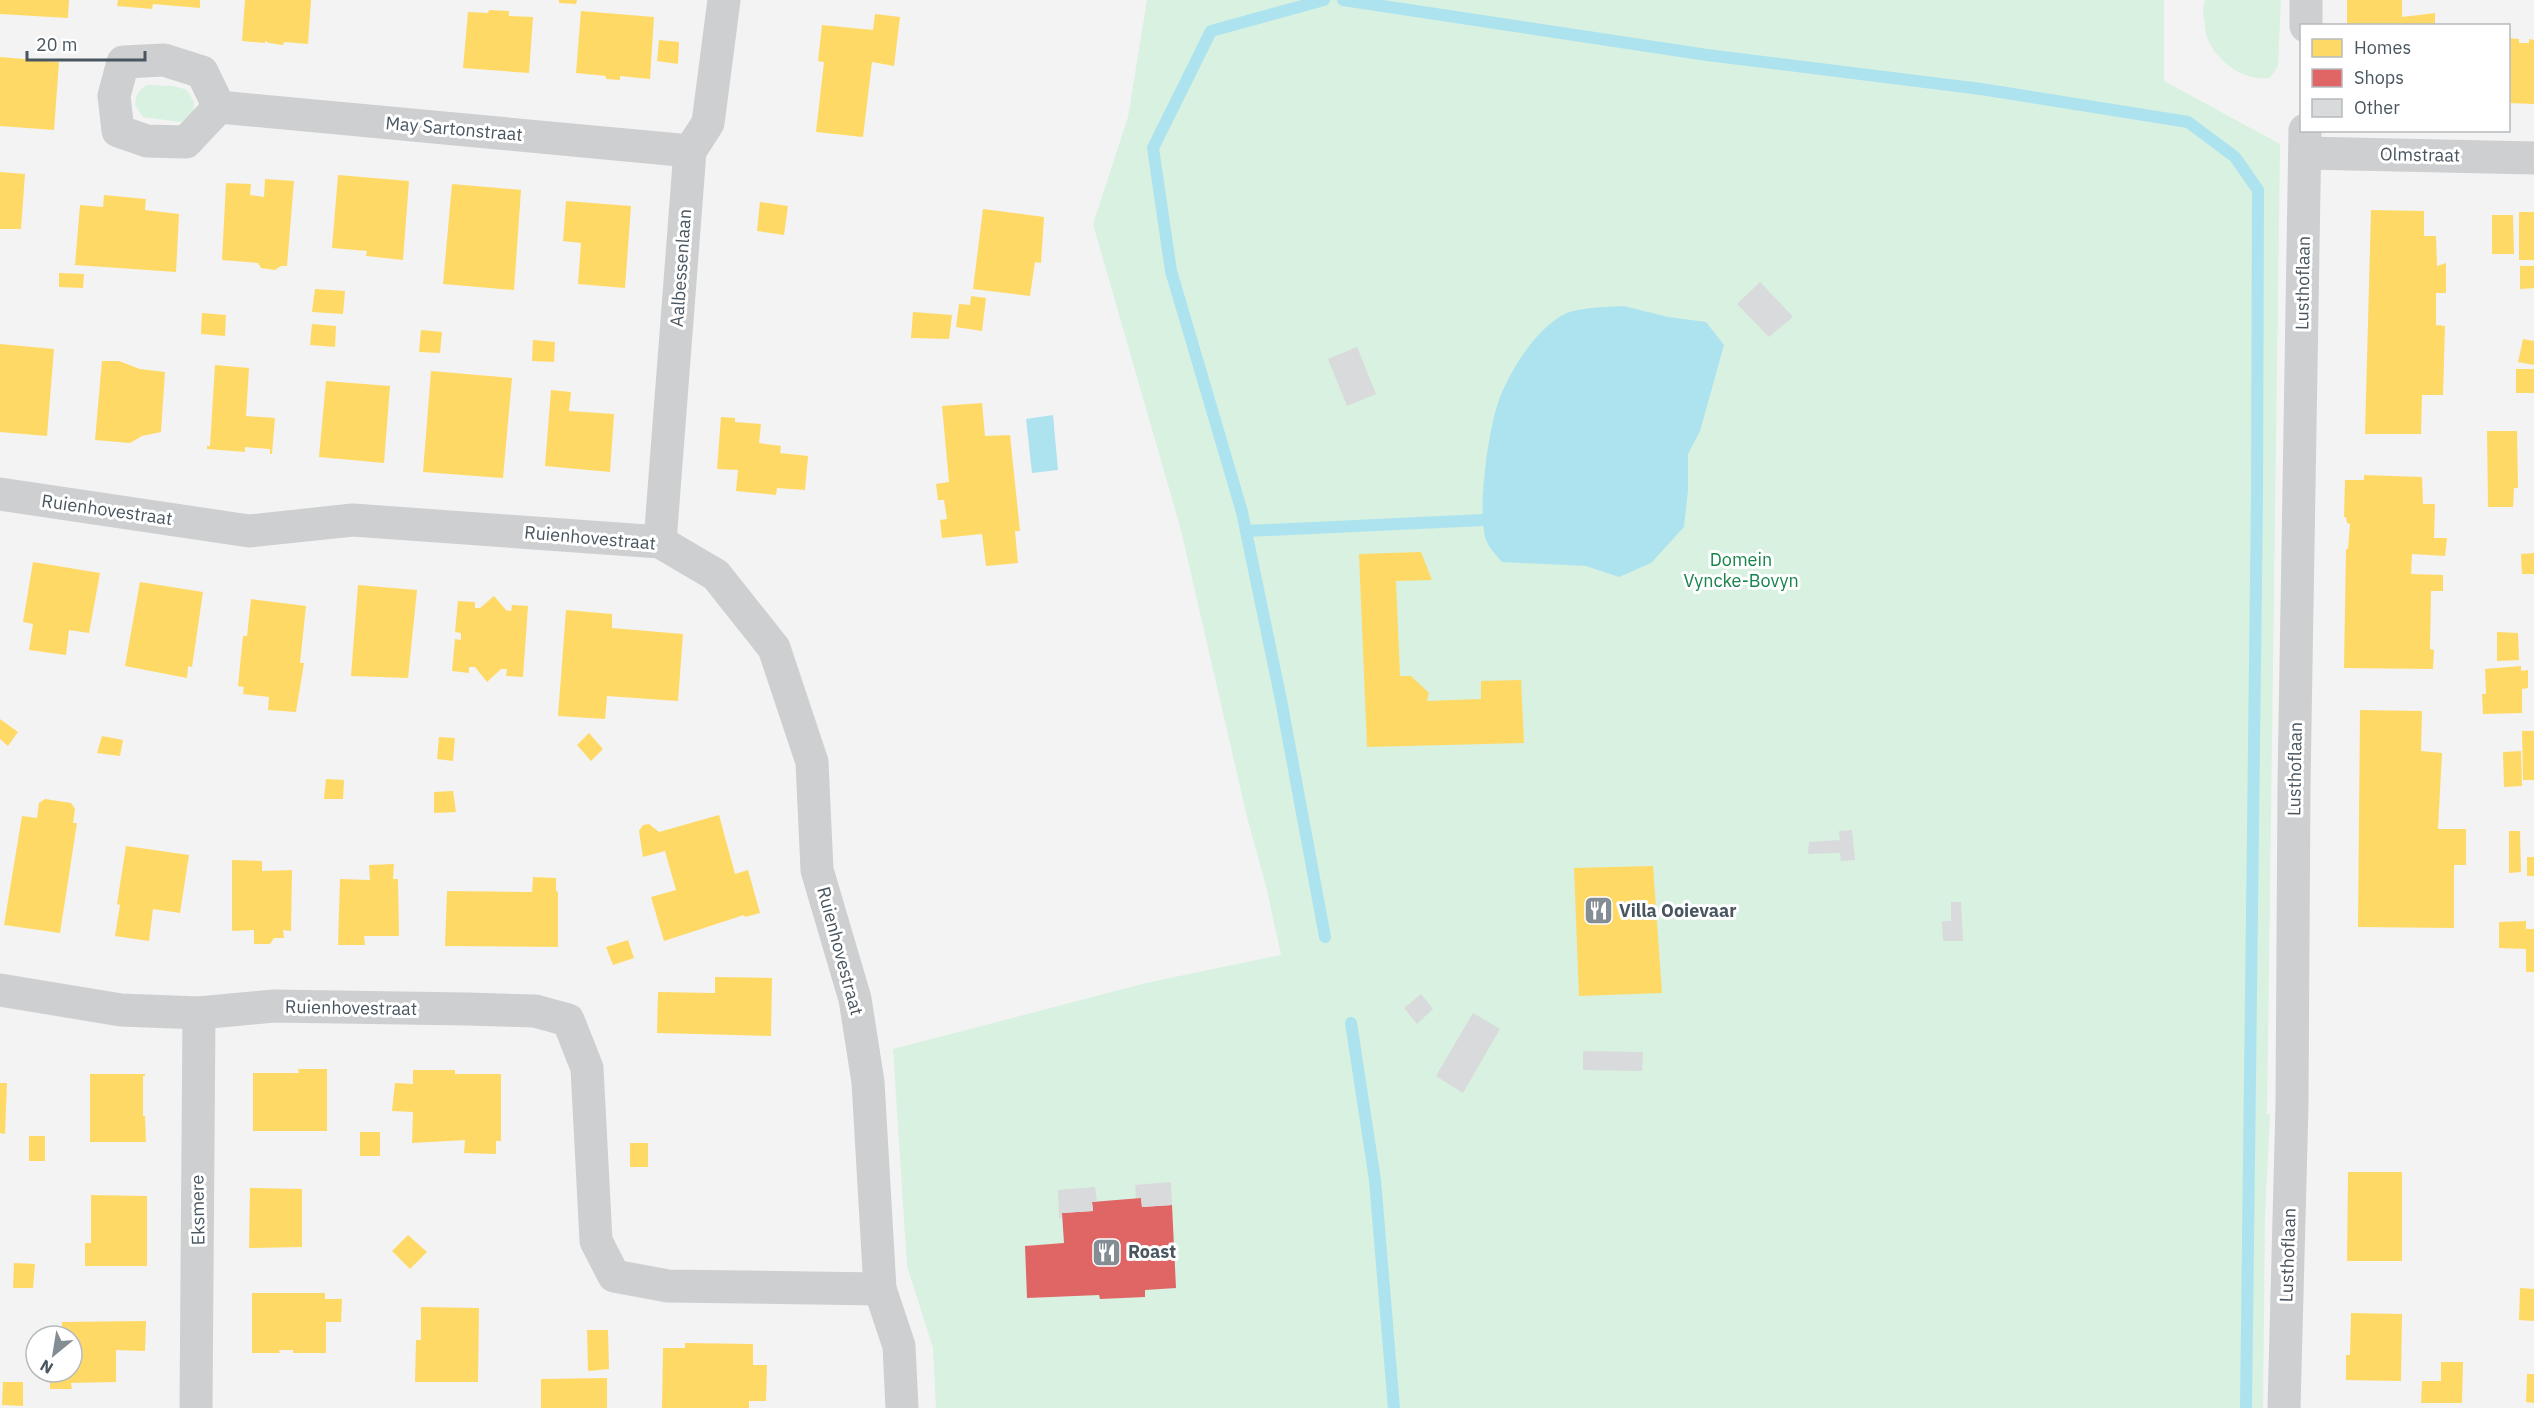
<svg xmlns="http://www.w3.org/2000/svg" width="2534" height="1408" font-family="'IBM Plex Sans',sans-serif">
	<rect width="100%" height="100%" fill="#f3f3f3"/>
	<!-- green -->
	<g fill="#d8f1e1">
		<polygon points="1147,0 2164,0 2164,81 2280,144 2267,1114 2270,1114 2265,1214 2263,1408 936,1408 933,1348 907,1266 893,1049 1146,983 1281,955 1267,890 1247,817 1181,530 1093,224 1128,117"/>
		<path d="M2206,0h75l-3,66 -8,12c-25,4 -55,-17 -63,-41 -2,-5 -2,-13 -3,-19 -1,-7 -2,-12 2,-18z"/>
		<path d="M147,85l27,1 13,4 7,12 -1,9 -12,11 -38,-5 -8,-12c1,-9 3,-15 12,-20z"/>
	</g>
	<!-- water -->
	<g fill="#ade3ef">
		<path d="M1624,306l44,11 38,5 18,23 -24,86 -12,23v36l-4,37 -33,36 -32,14 -33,-11 -84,-4c-5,-6 -13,-14 -16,-22 -9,-28 2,-108 12,-137 10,-30 36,-71 63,-87 14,-9 47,-9 63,-10z"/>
		<polygon points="1053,415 1058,470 1032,473 1026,419"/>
	</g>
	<!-- homes -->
	<g fill="#ffd966">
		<polygon points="0,0 69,0 68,18 0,14"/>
		<polygon points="118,0 200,0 200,8 153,4 152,9 117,6"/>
		<polygon points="245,0 311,0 308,44 284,42 283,45 269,43 265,41 265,43 242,41"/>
		<polygon points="559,0 577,0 576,4 559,3"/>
		<polygon points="2347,0 2402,0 2402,17 2435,13 2435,26 2347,26"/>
		<polygon points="489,10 509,11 509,16 533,17 529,73 463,68 468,12 488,13"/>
		<polygon points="581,11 654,17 650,79 620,76 620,80 606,79 606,76 576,73"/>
		<polygon points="875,14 900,17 894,66 872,62 863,137 816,132 824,62 818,61 822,25 873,30"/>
		<polygon points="2508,38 2519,39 2519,43 2529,43 2529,39 2534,40 2534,104 2508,103"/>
		<polygon points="659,40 679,42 678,64 657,61"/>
		<polygon points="0,57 59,62 54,130 0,126"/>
		<polygon points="0,172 25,174 21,229 0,229"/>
		<polygon points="338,175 409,181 403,260 366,256 367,251 332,248"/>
		<polygon points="265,179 294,181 287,266 281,266 275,270 261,268 258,263 222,260 226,183 251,184 250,195 264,197"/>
		<polygon points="452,184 521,190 514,290 443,284"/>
		<polygon points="104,195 146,199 145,210 179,214 176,272 75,265 80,205 103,207"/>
		<polygon points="566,201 631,206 625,288 578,284 581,243 563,241"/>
		<polygon points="760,202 788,206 784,235 757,231"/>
		<polygon points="983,209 1044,217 1041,263 1035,262 1030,296 973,289"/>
		<polygon points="2371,210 2424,211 2424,236 2436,236 2437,266 2446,263 2446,293 2436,293 2436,325 2445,326 2443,395 2422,395 2421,434 2365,434"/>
		<rect x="2519" y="212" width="15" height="48"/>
		<polygon points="2492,215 2513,215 2514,254 2492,254"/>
		<polygon points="2520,266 2534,266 2534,288 2520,289"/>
		<polygon points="59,273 84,274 83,288 59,287"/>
		<polygon points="315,289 345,291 343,314 312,312"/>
		<polygon points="971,296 986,298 982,331 956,327 959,304 970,305"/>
		<polygon points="913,312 952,315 949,339 911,338"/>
		<polygon points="202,313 226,315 225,336 201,334"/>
		<polygon points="312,324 336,326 335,347 310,345"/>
		<polygon points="421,330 442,332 440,353 419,352"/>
		<polygon points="2523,339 2534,341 2534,365 2518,362"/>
		<polygon points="533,340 555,342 554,362 532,361"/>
		<polygon points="0,344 54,349 47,436 0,432"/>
		<polygon points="102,361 119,361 140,369 165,372 161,432 142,436 130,443 95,440"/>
		<polygon points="215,365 249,368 246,416 275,418 272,454 270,454 270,449 245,447 245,452 207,449 207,446 210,446"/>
		<rect x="2516" y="369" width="18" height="24"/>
		<polygon points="431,371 512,378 503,478 423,472"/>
		<polygon points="326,381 390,386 384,463 319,457"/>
		<polygon points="551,390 571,392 569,411 614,414 610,472 545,466"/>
		<polygon points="982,403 985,436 1010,435 1020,531 1015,531 1018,563 986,566 982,534 942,538 940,520 947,519 944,500 938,500 936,484 949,482 942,406"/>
		<polygon points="721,417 735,418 735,422 761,424 759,443 781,446 780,453 808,456 805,490 777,488 776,495 736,491 738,470 717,469"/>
		<polygon points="2487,431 2517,431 2518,488 2514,488 2513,507 2488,507"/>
		<polygon points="2364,475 2422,477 2423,504 2435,504 2434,538 2447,538 2445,556 2412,554 2411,574 2443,575 2443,591 2431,591 2430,649 2434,650 2433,669 2344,668 2346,549 2348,549 2350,524 2347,523 2346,517 2344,517 2345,480 2364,480"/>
		<polygon points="1421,552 1432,580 1396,581 1400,676 1411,676 1429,693 1427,701 1481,699 1481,681 1521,680 1524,743 1367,747 1359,554"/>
		<polygon points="2534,553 2534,574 2522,574 2521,554"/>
		<polygon points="33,562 100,573 89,633 69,630 66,655 29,650 33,624 23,622"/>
		<polygon points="140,582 203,592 192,667 188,666 187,678 125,666"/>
		<polygon points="358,585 417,590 408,678 351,676"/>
		<polygon points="494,596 506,610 511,611 512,605 528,606 523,677 506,676 507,669 501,669 487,682 475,667 469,667 469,673 452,671 455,639 461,640 461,633 455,632 458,601 475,602 475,608 480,608"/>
		<polygon points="251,599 306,606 300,663 304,663 296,712 268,710 269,697 243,694 244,687 238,686 243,636 247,636"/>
		<polygon points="566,610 612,614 612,628 683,634 678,701 607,696 605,719 558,716"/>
		<polygon points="2497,632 2518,633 2519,660 2497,661"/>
		<polygon points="2521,666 2521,671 2528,670 2528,688 2522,689 2522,713 2483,714 2482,694 2486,694 2485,669"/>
		<polygon points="2360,710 2422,711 2421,751 2442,753 2438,829 2466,829 2466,865 2454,865 2454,928 2358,927"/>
		<polygon points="0,719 18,732 8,746 0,739"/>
		<polygon points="2522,731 2534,731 2534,780 2523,780"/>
		<polygon points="589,733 603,749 591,761 577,745"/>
		<polygon points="102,736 123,740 120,756 97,753"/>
		<polygon points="439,737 455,738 453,761 437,759"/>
		<polygon points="2521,751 2522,786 2504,787 2503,752"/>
		<polygon points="326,779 344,780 343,799 324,799"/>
		<polygon points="453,791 456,812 434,813 434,792"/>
		<polygon points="45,799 71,803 75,809 73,823 77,823 60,933 4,925 22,816 37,818 39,803"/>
		<polygon points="719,815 735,874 748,870 760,913 745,917 744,915 664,941 651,897 676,890 665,851 643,857 639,831 643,825 649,824 659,832"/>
		<polygon points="2509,831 2520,831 2521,872 2509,873"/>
		<polygon points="126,846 189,855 180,913 153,909 149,941 115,936 120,905 117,904"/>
		<rect x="2527" y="857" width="7" height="19"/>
		<polygon points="232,860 262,861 262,871 292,870 291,931 283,930 284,938 274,938 270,944 254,944 254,930 232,931"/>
		<polygon points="394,864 393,879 398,879 399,936 364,936 365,945 338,945 340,879 370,880 369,865"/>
		<polygon points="1653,866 1662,993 1579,996 1574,868"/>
		<polygon points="533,877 556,878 556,891 558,892 558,947 445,946 447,891 532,892"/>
		<polygon points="2526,921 2526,929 2534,929 2534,972 2526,972 2526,949 2499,948 2499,922"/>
		<polygon points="628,940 634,958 613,965 606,947"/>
		<polygon points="715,977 772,978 771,1036 657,1033 658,992 715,993"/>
		<polygon points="298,1069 327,1069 327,1131 253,1131 253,1073 299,1073"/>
		<polygon points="413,1070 455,1070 455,1074 501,1074 501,1141 496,1141 496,1154 464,1153 465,1140 412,1143 413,1112 392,1111 395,1083 413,1084"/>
		<polygon points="90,1074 145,1074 145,1076 143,1076 143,1116 145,1116 146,1142 90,1142"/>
		<polygon points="0,1083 7,1083 5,1134 0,1133"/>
		<rect x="360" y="1132" width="20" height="24"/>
		<rect x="29" y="1136" width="16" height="25"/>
		<rect x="630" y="1143" width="18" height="24"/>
		<polygon points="2348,1172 2402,1172 2402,1261 2347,1261"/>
		<polygon points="250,1188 302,1189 302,1247 249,1248"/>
		<polygon points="91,1195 147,1196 147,1266 85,1266 85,1243 91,1243"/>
		<polygon points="408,1235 427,1252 410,1269 392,1251"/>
		<polygon points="14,1263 35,1264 33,1288 13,1288"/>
		<polygon points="2520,1288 2534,1289 2534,1321 2519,1320"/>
		<polygon points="252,1293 325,1293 325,1299 342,1299 341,1322 326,1322 326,1353 293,1353 293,1350 279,1350 280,1353 252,1353"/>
		<polygon points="421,1307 479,1308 478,1382 415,1382 416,1340 421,1340"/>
		<polygon points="2351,1313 2402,1314 2401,1381 2346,1380 2346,1355 2350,1355"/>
		<polygon points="146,1321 145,1351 116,1350 116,1382 71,1383 72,1389 50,1389 50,1372 72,1372 72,1336 62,1336 62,1322"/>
		<polygon points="587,1330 608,1330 609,1369 588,1371"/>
		<polygon points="685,1343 753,1344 753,1365 767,1365 766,1401 749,1401 749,1408 662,1408 663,1348 685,1348"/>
		<polygon points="2441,1362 2463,1362 2462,1403 2421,1403 2422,1381 2441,1381"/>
		<polygon points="2527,1374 2534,1374 2534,1403 2526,1402"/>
		<polygon points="607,1378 607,1408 541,1408 541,1379"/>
		<polygon points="3,1382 23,1382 23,1406 2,1405"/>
	</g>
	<!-- shops -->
	<polygon fill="#e06666" points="1141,1198 1142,1207 1172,1205 1176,1288 1145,1290 1145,1297 1100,1299 1099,1295 1027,1298 1025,1246 1064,1243 1062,1213 1093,1211 1092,1202"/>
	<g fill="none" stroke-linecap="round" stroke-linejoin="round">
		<!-- stream -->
		<g stroke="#ade3ef" stroke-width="12">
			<polyline points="1324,0 1211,31 1153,148 1171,271 1242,512 1281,700 1325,937"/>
			<polyline points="1343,0 1707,55 1981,89 2188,122 2235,157 2258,190 2257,497 2246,1408"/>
			<polyline points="1246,531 1483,520"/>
			<polyline points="1351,1023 1375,1180 1394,1408"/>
		</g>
	</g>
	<!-- building -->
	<g fill="#d9dadb">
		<polygon points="1760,282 1793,317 1769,337 1737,304"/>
		<polygon points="1357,347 1376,394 1347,406 1328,359"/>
		<polygon points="1852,830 1855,860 1841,861 1840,853 1808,854 1809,842 1840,840 1839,831"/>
		<polygon points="1951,902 1961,902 1963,941 1943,941 1942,921 1951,921"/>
		<polygon points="1421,994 1433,1009 1417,1024 1404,1008"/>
		<polygon points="1473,1013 1500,1029 1463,1093 1436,1076"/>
		<polygon points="1583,1051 1643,1052 1642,1071 1583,1070"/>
		<polygon points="1171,1182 1172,1205 1142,1207 1141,1198 1136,1198 1135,1185"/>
		<polygon points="1095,1187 1097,1201 1092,1202 1093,1211 1062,1213 1062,1218 1059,1218 1058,1190"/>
	</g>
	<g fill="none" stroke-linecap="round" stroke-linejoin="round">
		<!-- street -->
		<g stroke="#cdcfd1" stroke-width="33">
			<polyline points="2306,26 2306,0"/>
			<polyline points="219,107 186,142 147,141 118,131 114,96 123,62 164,60 202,72 219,107 690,151"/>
			<polyline points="2305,153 2534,158"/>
			<polyline points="0,494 249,531 353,520 660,542 716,575 774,648 812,762 817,870 855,999 868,1082 880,1289 899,1346 902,1408"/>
			<polyline points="660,542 690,151 708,123 724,0"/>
			<polyline points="0,990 121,1010 199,1013 274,1006 467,1009 535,1011 568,1020 587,1068 596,1241 614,1276 668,1286 880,1289"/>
			<polyline points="196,1408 199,1013"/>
			<polyline points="2284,1408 2292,1105 2294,785 2305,130"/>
		</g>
	</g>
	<!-- icons -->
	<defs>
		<symbol id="restaurant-square" viewBox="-11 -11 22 22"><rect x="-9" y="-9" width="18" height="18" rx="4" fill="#848d93" stroke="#fff"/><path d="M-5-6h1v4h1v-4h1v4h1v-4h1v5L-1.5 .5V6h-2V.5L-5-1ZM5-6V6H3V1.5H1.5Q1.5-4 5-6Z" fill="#fff"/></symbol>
	</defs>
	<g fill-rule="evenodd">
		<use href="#restaurant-square" x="1582" y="894" width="33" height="33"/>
		<use href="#restaurant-square" x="1090" y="1236" width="33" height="33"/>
	</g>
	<g text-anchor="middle" stroke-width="6" stroke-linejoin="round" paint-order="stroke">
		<!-- street labels -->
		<g font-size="18" fill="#495660" stroke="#fff">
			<text transform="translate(454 129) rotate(5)" y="6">May Sartonstraat</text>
			<text transform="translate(2420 155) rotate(1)" y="6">Olmstraat</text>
			<text transform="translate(681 268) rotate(-86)" y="6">Aalbessenlaan</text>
			<text transform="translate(2303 283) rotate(-89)" y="6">Lusthoflaan</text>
			<text transform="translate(107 510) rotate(8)" y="6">Ruienhovestraat</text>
			<text transform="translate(590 538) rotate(5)" y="6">Ruienhovestraat</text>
			<text transform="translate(2295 769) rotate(-89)" y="6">Lusthoflaan</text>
			<text transform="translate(840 951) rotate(75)" y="6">Ruienhovestraat</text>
			<text transform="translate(351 1008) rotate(1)" y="6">Ruienhovestraat</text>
			<text transform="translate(198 1210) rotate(-91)" y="6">Eksmere</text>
			<text transform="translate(2288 1255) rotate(-88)" y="6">Lusthoflaan</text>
		</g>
		<!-- park labels -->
		<g font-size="18" fill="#17844b" stroke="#fff">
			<text x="1741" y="566">Domein<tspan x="1741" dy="21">Vyncke-Bovyn</tspan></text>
		</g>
		<!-- poi labels -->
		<g font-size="18" font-weight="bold" fill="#495660" stroke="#fff" text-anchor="start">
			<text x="1619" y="917">Villa Ooievaar</text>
			<text x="1128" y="1258">Roast</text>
		</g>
	</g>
	<!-- legend -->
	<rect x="2300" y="24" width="210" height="108" fill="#ffffff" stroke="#b6bbbf" stroke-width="1.5"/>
	<rect x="2312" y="39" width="30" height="18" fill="#ffd966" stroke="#b6bbbf" stroke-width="1.5"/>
	<text x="2354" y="54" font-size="18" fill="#495660">Homes</text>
	<rect x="2312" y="69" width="30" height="18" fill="#e06666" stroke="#b6bbbf" stroke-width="1.5"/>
	<text x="2354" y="84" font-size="18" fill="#495660">Shops</text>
	<rect x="2312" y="99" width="30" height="18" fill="#d9dadb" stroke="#b6bbbf" stroke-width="1.5"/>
	<text x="2354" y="114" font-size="18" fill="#495660">Other</text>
	<!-- north arrow -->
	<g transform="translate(54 1354) rotate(210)"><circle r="28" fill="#ffffff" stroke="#b6bbbf" stroke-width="1.5"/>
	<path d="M0-4.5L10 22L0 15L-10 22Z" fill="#848d93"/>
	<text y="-9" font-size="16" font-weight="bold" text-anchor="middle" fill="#495660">N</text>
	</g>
	<!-- scale -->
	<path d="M27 51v9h118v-9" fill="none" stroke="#495660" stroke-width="3"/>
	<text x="36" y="51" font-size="18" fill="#495660" stroke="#ffffff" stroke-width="4.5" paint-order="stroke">20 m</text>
</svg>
